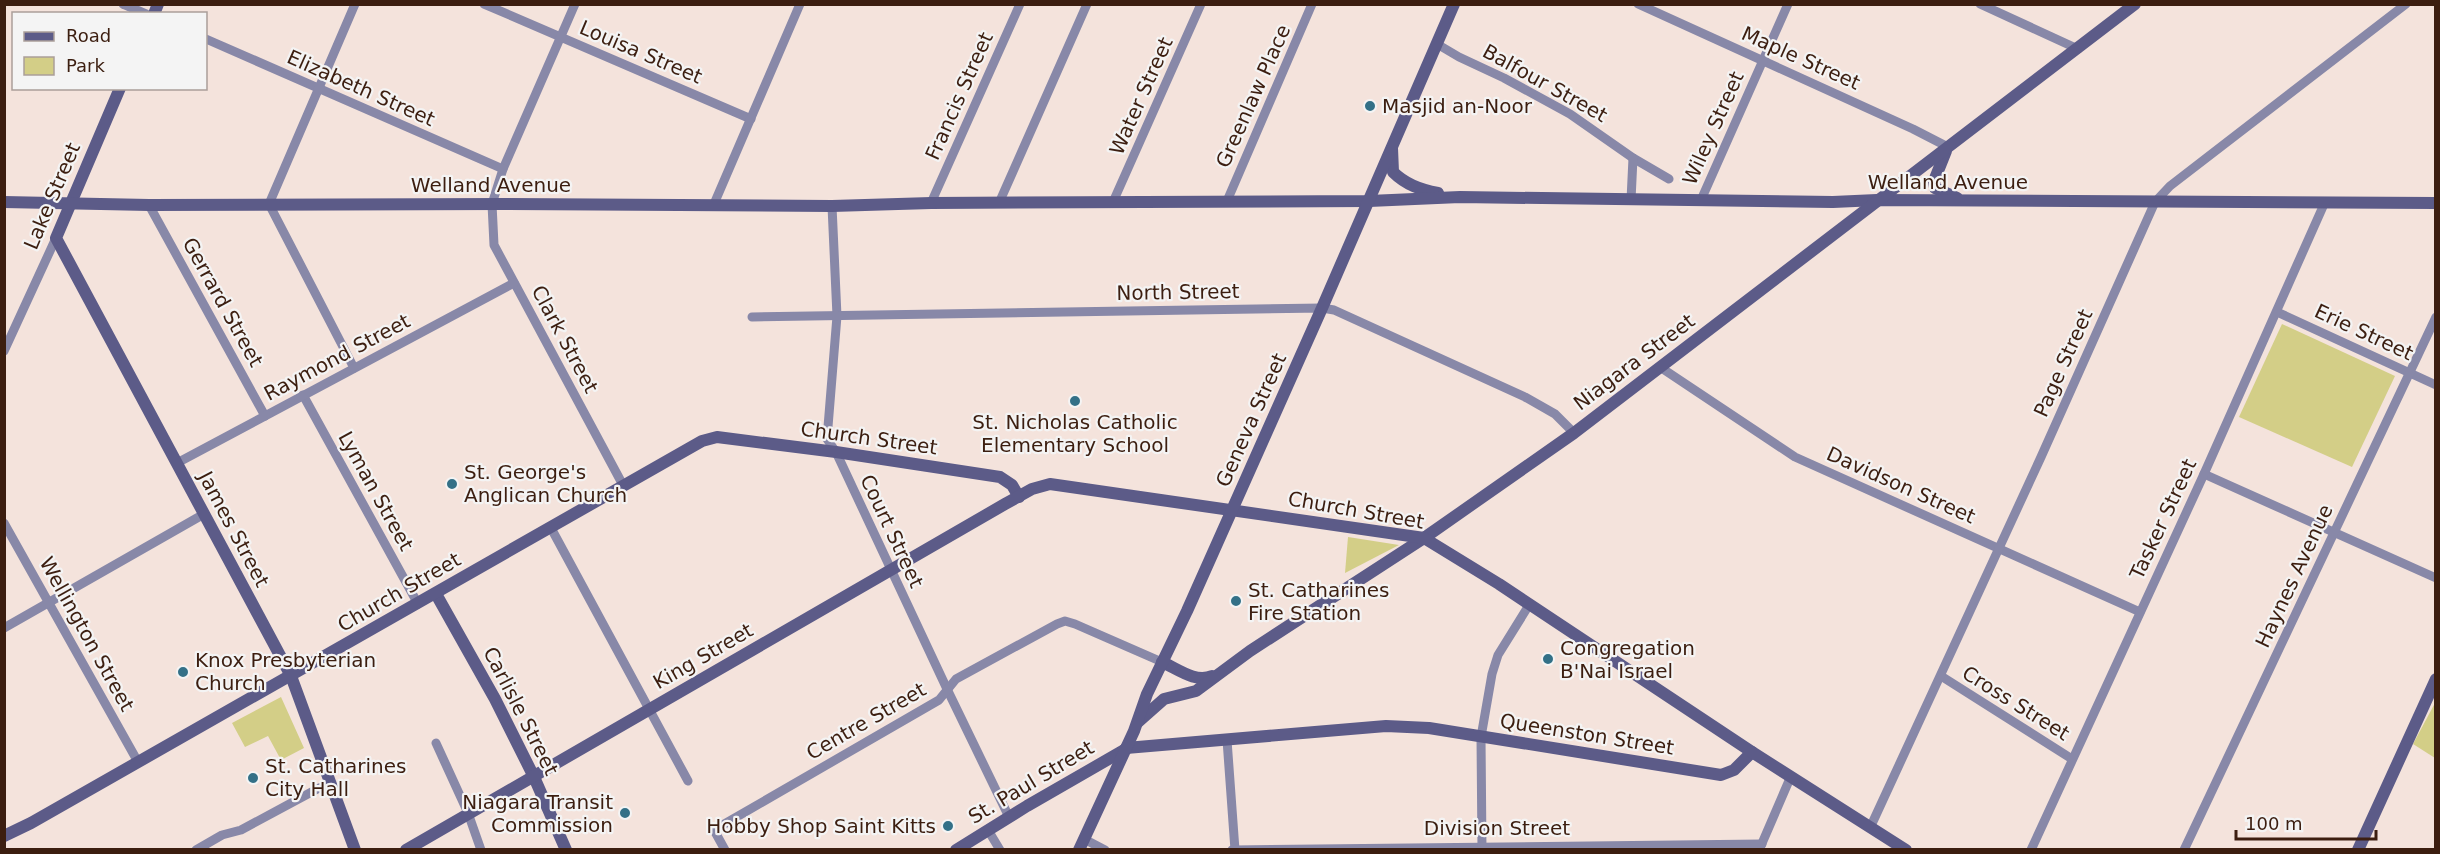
<svg xmlns="http://www.w3.org/2000/svg" width="2440" height="854" font-family="'DejaVu Sans',sans-serif">
	<rect width="100%" height="100%" fill="#f4e3dc"/>
	<!-- green -->
	<g fill="#d3ce87">
		<polygon points="2282,324 2395,376 2352,467 2239,417"/>
		<polygon points="1348,537 1399,545 1345,573"/>
		<polygon points="281,697 304,748 281,760 268,736 245,747 232,723"/>
		<polygon points="2435,703 2435,758 2413,744"/>
	</g>
	<g fill="none" stroke-linecap="round" stroke-linejoin="round">
		<!-- street -->
		<g stroke="#8888a8" stroke-width="9">
			<polyline points="123,4 146,14"/>
			<polyline points="484,4 751,119"/>
			<polyline points="575,4 503,169 492,204 494,245 624,487"/>
			<polyline points="1638,4 1913,129 1948,147"/>
			<polyline points="1980,4 2078,49"/>
			<polyline points="206,39 503,169"/>
			<polyline points="1437,44 1459,57 1504,78 1570,114 1633,158 1669,179"/>
			<polyline points="1631,200 1633,158"/>
			<polyline points="1701,200 1788,4"/>
			<polyline points="1227,201 1312,4"/>
			<polyline points="1113,202 1201,4"/>
			<polyline points="931,203 1020,4"/>
			<polyline points="999,203 1087,4"/>
			<polyline points="714,204 800,4"/>
			<polyline points="149,205 265,416"/>
			<polyline points="832,206 837,316 827,439 836,452 947,689 1009,817"/>
			<polyline points="2277,312 2436,385"/>
			<polyline points="752,317 1322,308 1334,310 1525,397 1555,414 1574,433"/>
			<polyline points="4,351 56,238"/>
			<polyline points="1660,367 1795,457 2140,612"/>
			<polyline points="354,368 269,204 355,4"/>
			<polyline points="303,395 418,604"/>
			<polyline points="177,463 514,283"/>
			<polyline points="2204,474 2436,578"/>
			<polyline points="4,523 138,762"/>
			<polyline points="551,528 688,781"/>
			<polyline points="4,628 204,514"/>
			<polyline points="1941,676 2072,759"/>
			<polyline points="1227,740 1235,850"/>
			<polyline points="436,743 468,813 481,850"/>
			<polyline points="1870,828 2041,457 2155,202 2170,186 2406,4"/>
			<polyline points="988,830 1000,850"/>
			<polyline points="1084,839 1105,850"/>
			<polyline points="1760,848 1791,776"/>
			<polyline points="196,850 222,835 241,830 319,788 331,784"/>
			<polyline points="725,850 714,830 939,700 956,679 1057,624 1065,621 1075,624 1162,662"/>
			<polyline points="1232,850 1762,844"/>
			<polyline points="1482,850 1481,737 1492,674 1498,655 1529,605"/>
			<polyline points="2031,850 2204,474 2325,202"/>
			<polyline points="2184,850 2436,317"/>
		</g>
		<!-- secondary -->
		<g stroke="#5c5b88" stroke-width="12">
			<polyline points="154,14 158,4"/>
			<polyline points="120,88 56,238 291,676 355,850"/>
			<path d="M1392,148l1,24c13,13 28,18 45,21"/>
			<polyline points="1946,151 1934,181 1935,188 1957,198"/>
			<polyline points="4,202 149,205 506,204 832,206 931,203 1369,201 1460,197 1833,202 1877,200 2436,203"/>
			<polyline points="436,594 495,699 534,777 566,850"/>
			<path d="M1162,662c16,7 33,21 50,14"/>
			<polyline points="1138,722 1164,699 1196,691 1250,651 1424,538 1574,433 2135,4"/>
			<polyline points="1126,748 1386,726 1429,728 1721,775 1734,770 1752,752"/>
			<polyline points="4,836 31,823 702,441 717,437 836,452 1000,477 1012,485 1019,497"/>
			<polyline points="406,850 1005,504 1032,489 1050,484 1424,538 1499,584 1752,752 1906,850"/>
			<polyline points="956,850 1027,806 1126,749"/>
			<polyline points="1079,850 1134,731 1147,694 1187,611 1322,308 1454,4"/>
			<polyline points="2358,850 2436,679"/>
		</g>
	</g>
	<!-- markers -->
	<g fill="#337087" stroke="#f4f4f4" stroke-width="2">
		<circle cx="1370" cy="106" r="6"/>
		<circle cx="1075" cy="401" r="6"/>
		<circle cx="452" cy="484" r="6"/>
		<circle cx="1236" cy="601" r="6"/>
		<circle cx="1548" cy="659" r="6"/>
		<circle cx="183" cy="672" r="6"/>
		<circle cx="253" cy="778" r="6"/>
		<circle cx="625" cy="813" r="6"/>
		<circle cx="948" cy="826" r="6"/>
	</g>
	<g text-anchor="middle" stroke-width="4.5" stroke-linejoin="round" paint-order="stroke">
		<!-- street labels -->
		<g font-size="20" fill="#3c1e10" stroke="#f4f4f4">
			<text transform="translate(641 52) rotate(23)" y="7">Louisa Street</text>
			<text transform="translate(1801 58) rotate(24)" y="7">Maple Street</text>
			<text transform="translate(1545 83) rotate(29)" y="7">Balfour Street</text>
			<text transform="translate(361 88) rotate(24)" y="7">Elizabeth Street</text>
			<text transform="translate(959 96) rotate(-66)" y="7">Francis Street</text>
			<text transform="translate(1141 96) rotate(-66)" y="7">Water Street</text>
			<text transform="translate(1253 96) rotate(-66)" y="7">Greenlaw Place</text>
			<text transform="translate(1713 128) rotate(-66)" y="7">Wiley Street</text>
			<text x="1948" y="189">Welland Avenue</text>
			<text x="491" y="192">Welland Avenue</text>
			<text transform="translate(52 196) rotate(-67)" y="7">Lake Street</text>
			<text transform="translate(1178 292) rotate(-1)" y="7">North Street</text>
			<text transform="translate(223 302) rotate(61)" y="7">Gerrard Street</text>
			<text transform="translate(2364 332) rotate(25)" y="7">Erie Street</text>
			<text transform="translate(565 339) rotate(62)" y="7">Clark Street</text>
			<text transform="translate(337 357) rotate(-28)" y="7">Raymond Street</text>
			<text transform="translate(1634 362) rotate(-37)" y="7">Niagara Street</text>
			<text transform="translate(2063 363) rotate(-66)" y="7">Page Street</text>
			<text transform="translate(1251 420) rotate(-66)" y="7">Geneva Street</text>
			<text transform="translate(869 438) rotate(8)" y="7">Church Street</text>
			<text transform="translate(1901 485) rotate(24)" y="7">Davidson Street</text>
			<text transform="translate(376 491) rotate(61)" y="7">Lyman Street</text>
			<text transform="translate(1356 510) rotate(10)" y="7">Church Street</text>
			<text transform="translate(2163 519) rotate(-65)" y="7">Tasker Street</text>
			<text transform="translate(234 529) rotate(62)" y="7">James Street</text>
			<text transform="translate(892 531) rotate(65)" y="7">Court Street</text>
			<text transform="translate(2294 576) rotate(-65)" y="7">Haynes Avenue</text>
			<text transform="translate(399 592) rotate(-30)" y="7">Church Street</text>
			<text transform="translate(87 634) rotate(61)" y="7">Wellington Street</text>
			<text transform="translate(703 656) rotate(-30)" y="7">King Street</text>
			<text transform="translate(2016 703) rotate(32)" y="7">Cross Street</text>
			<text transform="translate(521 711) rotate(63)" y="7">Carlisle Street</text>
			<text transform="translate(866 721) rotate(-30)" y="7">Centre Street</text>
			<text transform="translate(1587 734) rotate(9)" y="7">Queenston Street</text>
			<text transform="translate(1031 782) rotate(-31)" y="7">St. Paul Street</text>
			<text x="1497" y="835">Division Street</text>
		</g>
		<!-- poi labels -->
		<g font-size="20" fill="#3c1e10" stroke="#f4f4f4" text-anchor="start">
			<text x="1382" y="113">Masjid an-Noor</text>
			<text x="1075" y="429" text-anchor="middle">St. Nicholas Catholic<tspan x="1075" dy="23">Elementary School</tspan></text>
			<text x="464" y="479">St. George's<tspan x="464" dy="23">Anglican Church</tspan></text>
			<text x="1248" y="597">St. Catharines<tspan x="1248" dy="23">Fire Station</tspan></text>
			<text x="1560" y="655">Congregation<tspan x="1560" dy="23">B'Nai Israel</tspan></text>
			<text x="195" y="667">Knox Presbyterian<tspan x="195" dy="23">Church</tspan></text>
			<text x="265" y="773">St. Catharines<tspan x="265" dy="23">City Hall</tspan></text>
			<text x="613" y="809" text-anchor="end">Niagara Transit<tspan x="613" dy="23">Commission</tspan></text>
			<text x="936" y="833" text-anchor="end">Hobby Shop Saint Kitts</text>
		</g>
	</g>
	<!-- border -->
	<rect width="2440" height="854" fill="none" stroke="#3c1e10" stroke-width="12"/>
	<!-- legend -->
	<rect x="12" y="12" width="195" height="78" fill="#f4f4f4" stroke="#aa9e99" stroke-width="1.5"/>
	<rect x="24" y="32" width="30" height="9" fill="#5c5b88" stroke="#aa9e99" stroke-width="1.5"/>
	<text x="66" y="42" font-size="18" fill="#3c1e10">Road</text>
	<rect x="24" y="57" width="30" height="18" fill="#d3ce87" stroke="#aa9e99" stroke-width="1.5"/>
	<text x="66" y="72" font-size="18" fill="#3c1e10">Park</text>
	<!-- scale -->
	<path d="M2236 830v9h140v-9" fill="none" stroke="#3c1e10" stroke-width="3"/>
	<text x="2245" y="830" font-size="18" fill="#3c1e10" stroke="#f4f4f4" stroke-width="4.5" paint-order="stroke">100 m</text>
</svg>
